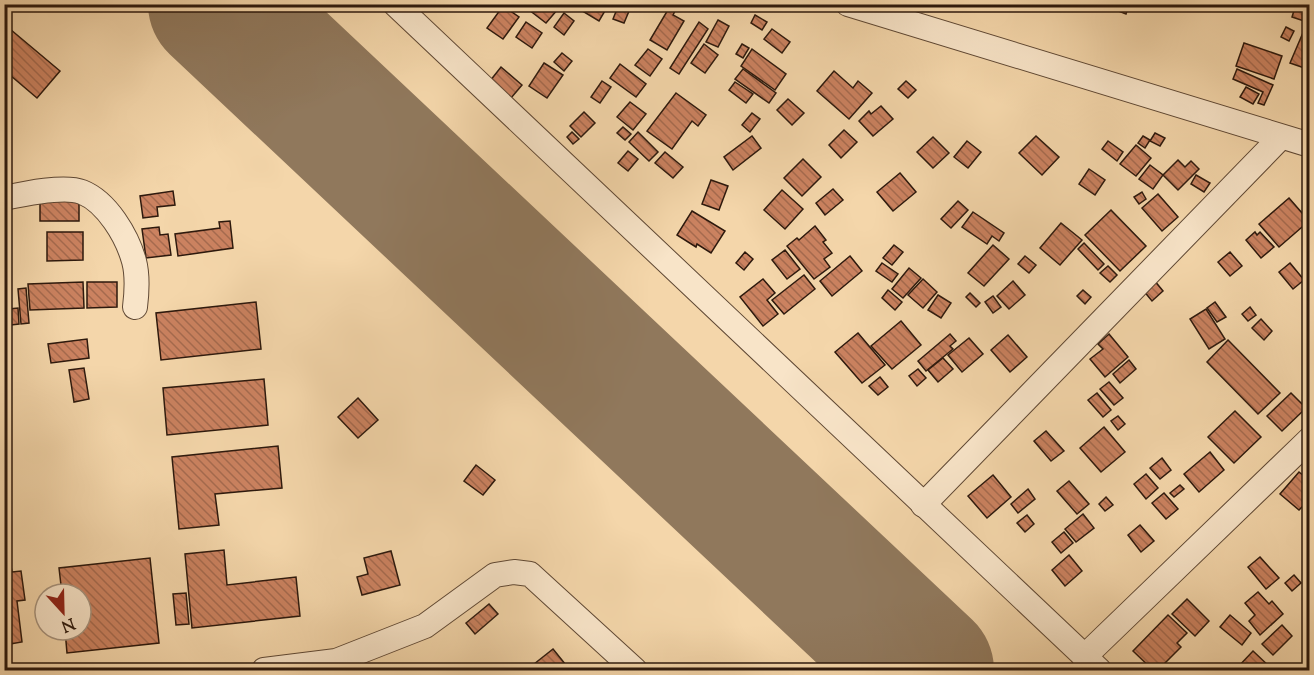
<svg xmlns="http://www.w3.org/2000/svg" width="1314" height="675" font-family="'Sorts Mill Goudy',serif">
	<defs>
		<pattern id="building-back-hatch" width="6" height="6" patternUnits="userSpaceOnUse" patternTransform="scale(1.5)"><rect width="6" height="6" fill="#cb8260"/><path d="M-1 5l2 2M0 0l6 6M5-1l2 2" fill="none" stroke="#a56a4e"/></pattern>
	</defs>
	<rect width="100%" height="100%" fill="#f4d6aa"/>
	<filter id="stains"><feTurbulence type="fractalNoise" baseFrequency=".00333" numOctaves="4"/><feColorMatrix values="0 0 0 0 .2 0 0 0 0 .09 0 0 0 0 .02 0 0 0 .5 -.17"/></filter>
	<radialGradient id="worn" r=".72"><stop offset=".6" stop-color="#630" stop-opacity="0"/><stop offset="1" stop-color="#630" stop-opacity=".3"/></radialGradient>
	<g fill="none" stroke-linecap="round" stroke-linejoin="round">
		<!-- runway -->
		<polyline stroke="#90785c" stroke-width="138" points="217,4 925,670"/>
	</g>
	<!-- building -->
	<g fill="url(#building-back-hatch)" stroke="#2d190d" stroke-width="1.5">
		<polygon points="534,4 553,4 558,9 546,23 529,10"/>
		<polygon points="582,4 609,4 599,21 579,9"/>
		<polygon points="619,4 632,4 624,23 613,19"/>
		<polygon points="1101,4 1129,4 1126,14"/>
		<polygon points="1296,4 1310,4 1310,23 1292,17"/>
		<polygon points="503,6 519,17 503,39 487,28"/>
		<polygon points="669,8 675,11 673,15 684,21 667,50 650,40"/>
		<polygon points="564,13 574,21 564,35 554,27"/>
		<polygon points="755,15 767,22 762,30 751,23"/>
		<polygon points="718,20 729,26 718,47 706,42"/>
		<polygon points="526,22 542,33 532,48 516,37"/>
		<polygon points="699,22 708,29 679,74 670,68"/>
		<polygon points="4,24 60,71 37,98 4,70"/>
		<polygon points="1286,27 1294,31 1289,41 1281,37"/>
		<polygon points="1305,28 1310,30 1310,70 1290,63"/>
		<polygon points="772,29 790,42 782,53 764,39"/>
		<polygon points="1244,43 1282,56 1274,79 1236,66"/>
		<polygon points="704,44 718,55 705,73 691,63"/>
		<polygon points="742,44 749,48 743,58 736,54"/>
		<polygon points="648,49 662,59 650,76 635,65"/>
		<polygon points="752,49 786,74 775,90 741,66"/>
		<polygon points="562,53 572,61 564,71 554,62"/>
		<polygon points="544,63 563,75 547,98 529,86"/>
		<polygon points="620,64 646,84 636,97 610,78"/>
		<polygon points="501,67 522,85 511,98 490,81"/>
		<polygon points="743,69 776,93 769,103 735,79"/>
		<polygon points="1237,69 1273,85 1264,105 1258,103 1263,92 1233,79"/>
		<polygon points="834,71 853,88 858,81 872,93 849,119 817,91"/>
		<polygon points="602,81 611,87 600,103 591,97"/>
		<polygon points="906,81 916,90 908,98 898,89"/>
		<polygon points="735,82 753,94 746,103 729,90"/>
		<polygon points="1246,87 1259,94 1253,104 1240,97"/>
		<polygon points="676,93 706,115 698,126 692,121 672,149 647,131"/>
		<polygon points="788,99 804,113 792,125 777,110"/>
		<polygon points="630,102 646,114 633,130 617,117"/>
		<polygon points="881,106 893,119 873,136 859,121 869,111 871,114"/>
		<polygon points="584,112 595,123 581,137 570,126"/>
		<polygon points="752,113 760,119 750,132 742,125"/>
		<polygon points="623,127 631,134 625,140 617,133"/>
		<polygon points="844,130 857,142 841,158 829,145"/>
		<polygon points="572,132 579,139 573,144 567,137"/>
		<polygon points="638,132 658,152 649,161 629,142"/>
		<polygon points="1155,133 1165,138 1160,146 1150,141"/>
		<polygon points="752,136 761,148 733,170 724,157"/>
		<polygon points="1036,136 1059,157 1042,175 1019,153"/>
		<polygon points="1143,136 1150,140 1145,148 1138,143"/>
		<polygon points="933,137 949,153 933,168 917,152"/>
		<polygon points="967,141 981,152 968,168 954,157"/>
		<polygon points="1108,141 1123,152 1117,161 1102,149"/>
		<polygon points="1136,145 1151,158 1136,176 1120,164"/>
		<polygon points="628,151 638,159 628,171 618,163"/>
		<polygon points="665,152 683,167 673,178 655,163"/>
		<polygon points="803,159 821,177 802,196 784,178"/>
		<polygon points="1178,160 1185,167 1191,161 1199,169 1178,190 1163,175"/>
		<polygon points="1150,165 1163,175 1153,189 1139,179"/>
		<polygon points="1089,169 1105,180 1095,195 1079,184"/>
		<polygon points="900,173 916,192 893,211 877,192"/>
		<polygon points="1196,175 1210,183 1204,192 1191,184"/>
		<polygon points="711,180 728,186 719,210 702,204"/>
		<polygon points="833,189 843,200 825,215 816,203"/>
		<polygon points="782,190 803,209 785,229 764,210"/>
		<polygon points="173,191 175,205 157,207 158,216 143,218 140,196"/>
		<polygon points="1142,192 1146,199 1139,204 1134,197"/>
		<polygon points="1158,194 1178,217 1162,231 1142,208"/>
		<polygon points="1289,198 1309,221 1279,247 1259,224"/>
		<rect x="40" y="201" width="39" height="20"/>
		<polygon points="958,201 968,210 951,228 941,219"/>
		<polygon points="1111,210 1146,246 1120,271 1085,235"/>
		<polygon points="692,211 725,231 711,253 697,244 696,247 677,235"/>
		<polygon points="973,212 1004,233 999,241 992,236 987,244 962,227"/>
		<polygon points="230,221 233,248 178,256 175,234 220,228 219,222"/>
		<polygon points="1061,223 1082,240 1060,265 1040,248"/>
		<polygon points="815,226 826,240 823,242 832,253 824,259 830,267 814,279 787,246 797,238 799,240"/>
		<polygon points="159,227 160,235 168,234 171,255 146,258 142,229"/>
		<polygon points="47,232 83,232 83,260 47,261"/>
		<polygon points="1255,232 1257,235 1260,232 1274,247 1261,258 1246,240"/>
		<polygon points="1084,243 1104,264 1098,270 1078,249"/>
		<polygon points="894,245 903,252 892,265 883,258"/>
		<polygon points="993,245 1009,259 984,286 968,273"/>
		<polygon points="785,250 800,269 787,279 772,260"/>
		<polygon points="745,252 753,259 744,270 736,263"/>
		<polygon points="1230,252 1242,266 1230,276 1218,262"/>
		<polygon points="850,256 862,271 832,296 820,281"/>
		<polygon points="1025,256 1036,265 1029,273 1018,264"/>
		<polygon points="882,263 898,274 892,282 876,271"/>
		<polygon points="1290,263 1304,280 1293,289 1279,272"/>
		<polygon points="1108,266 1117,275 1110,282 1100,273"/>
		<polygon points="909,268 921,278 903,298 892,289"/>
		<polygon points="804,275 815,289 784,314 772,300"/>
		<polygon points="763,279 775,293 767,300 778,314 763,326 740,297"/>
		<polygon points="923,279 937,292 923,308 908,295"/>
		<polygon points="1154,280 1163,291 1152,301 1143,290"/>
		<polygon points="1013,281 1025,295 1009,309 997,296"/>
		<polygon points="83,282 84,308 30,310 28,284"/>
		<polygon points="87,282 117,282 117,307 87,308"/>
		<polygon points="26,288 29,323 21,324 18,289"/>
		<polygon points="888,290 902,302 895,310 882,298"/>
		<polygon points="1083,290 1091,297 1085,304 1077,296"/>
		<polygon points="970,293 980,303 976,307 966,297"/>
		<polygon points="938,295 951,303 941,318 928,310"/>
		<polygon points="993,296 1001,307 993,313 985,302"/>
		<polygon points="256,302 261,349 161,360 156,313"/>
		<polygon points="1215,302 1226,317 1217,322 1207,308"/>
		<polygon points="1250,307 1256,315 1248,321 1242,314"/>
		<polygon points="18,308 19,324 11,325 9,309"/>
		<polygon points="1206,309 1225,339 1209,349 1190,319"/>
		<polygon points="1261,319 1272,331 1264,340 1252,328"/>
		<polygon points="901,321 921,345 892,369 871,346"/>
		<polygon points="858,333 885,365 862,383 835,352"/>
		<polygon points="950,334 956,341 950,346 953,349 926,371 918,361"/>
		<polygon points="1109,334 1128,357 1105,377 1090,359 1103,349 1098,344"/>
		<polygon points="1008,335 1027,357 1010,372 991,350"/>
		<polygon points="969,338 983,354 962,372 948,355"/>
		<polygon points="87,339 89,358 51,363 48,344"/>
		<polygon points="1228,340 1280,393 1258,414 1207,362"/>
		<polygon points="943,358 953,369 938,382 928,370"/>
		<polygon points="1129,360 1136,369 1120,383 1113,374"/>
		<polygon points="84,368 89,399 74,402 69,370"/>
		<polygon points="918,369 926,378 917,386 909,376"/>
		<polygon points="880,377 888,387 878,395 869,386"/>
		<polygon points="264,379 268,425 167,435 163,388"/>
		<polygon points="1109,382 1123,398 1114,405 1100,389"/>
		<polygon points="1097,393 1111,410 1103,417 1088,400"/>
		<polygon points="1291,393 1306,408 1282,431 1267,416"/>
		<polygon points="358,398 378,420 358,438 338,417"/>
		<polygon points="1235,411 1261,437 1234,463 1208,437"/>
		<polygon points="1118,416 1125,424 1118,430 1111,421"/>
		<polygon points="1104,427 1125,452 1101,472 1080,448"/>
		<polygon points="1046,431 1064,451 1051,461 1034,441"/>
		<polygon points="278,446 282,488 215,494 219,525 179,529 172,457"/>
		<polygon points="1210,452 1224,470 1199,492 1184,474"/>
		<polygon points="1162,458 1171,470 1160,479 1150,468"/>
		<polygon points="476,465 495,480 483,495 464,481"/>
		<polygon points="1299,472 1310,481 1310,499 1299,510 1280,494"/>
		<polygon points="1146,474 1158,488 1146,499 1134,484"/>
		<polygon points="993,475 1011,497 987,518 968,496"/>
		<polygon points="1069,481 1089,504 1077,514 1057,491"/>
		<polygon points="1180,485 1184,489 1174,497 1170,493"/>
		<polygon points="1028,489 1035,499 1018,513 1011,504"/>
		<polygon points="1164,493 1178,509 1166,519 1152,503"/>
		<polygon points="1106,497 1113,505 1105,511 1099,504"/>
		<polygon points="1083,514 1094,528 1076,542 1065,529"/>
		<polygon points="1027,515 1034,524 1025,532 1017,523"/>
		<polygon points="1140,525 1154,541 1141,552 1128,535"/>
		<polygon points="4,528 12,572 21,571 25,600 17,601 22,642 4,645"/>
		<polygon points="1064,532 1073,543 1061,553 1052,542"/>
		<polygon points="224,550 227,585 296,577 300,616 192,628 185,554"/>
		<polygon points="391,551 400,585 362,595 357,577 368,574 364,558"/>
		<polygon points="1069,555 1082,571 1065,586 1052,570"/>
		<polygon points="1260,557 1279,578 1266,589 1248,567"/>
		<polygon points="150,558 159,643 67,653 65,630 81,630 81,594 62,594 59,568"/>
		<polygon points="1294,575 1301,583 1292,591 1285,583"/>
		<polygon points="1258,592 1269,604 1272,601 1283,614 1260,635 1249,621 1255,615 1245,603"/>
		<polygon points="186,593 189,624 176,625 173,594"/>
		<polygon points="1187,599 1209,621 1195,636 1172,614"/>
		<polygon points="489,604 498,614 475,634 466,623"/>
		<polygon points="1168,615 1187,633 1177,643 1181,647 1158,670 1153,670 1133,651"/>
		<polygon points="1230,615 1251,633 1242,645 1220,627"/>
		<polygon points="1282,625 1292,636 1273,655 1262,644"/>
		<polygon points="553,649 570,670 531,670 529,668"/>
		<polygon points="1253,651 1271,668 1269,670 1242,670 1238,667"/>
	</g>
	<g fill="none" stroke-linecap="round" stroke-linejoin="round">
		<defs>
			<g id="minor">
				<polyline points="395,4 1099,670"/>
				<polyline points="848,4 1310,145"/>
				<path d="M4,198c19,-4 60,-13 78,-6 25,10 45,44 52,69 4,15 3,30 1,46"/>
				<polyline points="923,505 1281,137"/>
				<polyline points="1084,657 1310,439"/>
				<polyline points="264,670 336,661 425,626 495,575 514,572 530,574 635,670"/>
			</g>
		</defs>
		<!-- minor casing -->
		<use href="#minor" stroke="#5f4834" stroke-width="26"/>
		<!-- minor -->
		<use href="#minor" stroke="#f8e4c8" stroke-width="24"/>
	</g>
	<!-- margin -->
	<rect width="1314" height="675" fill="none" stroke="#f4d6aa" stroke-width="24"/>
	<rect x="6" y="6" width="1302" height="663" fill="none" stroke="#2d190d" stroke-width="3"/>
	<rect x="12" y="12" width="1290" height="651" fill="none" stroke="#2d190d" stroke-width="1.5"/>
	<!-- north arrow -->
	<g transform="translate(63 612) rotate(158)"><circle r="28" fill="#f8e4c8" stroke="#a7937d" stroke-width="1.5"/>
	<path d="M0-4.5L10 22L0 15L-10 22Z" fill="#8f2418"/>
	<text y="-9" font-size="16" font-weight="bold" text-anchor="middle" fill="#2d190d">N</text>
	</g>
	<rect width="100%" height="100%" filter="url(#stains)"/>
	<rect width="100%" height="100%" fill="url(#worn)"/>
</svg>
